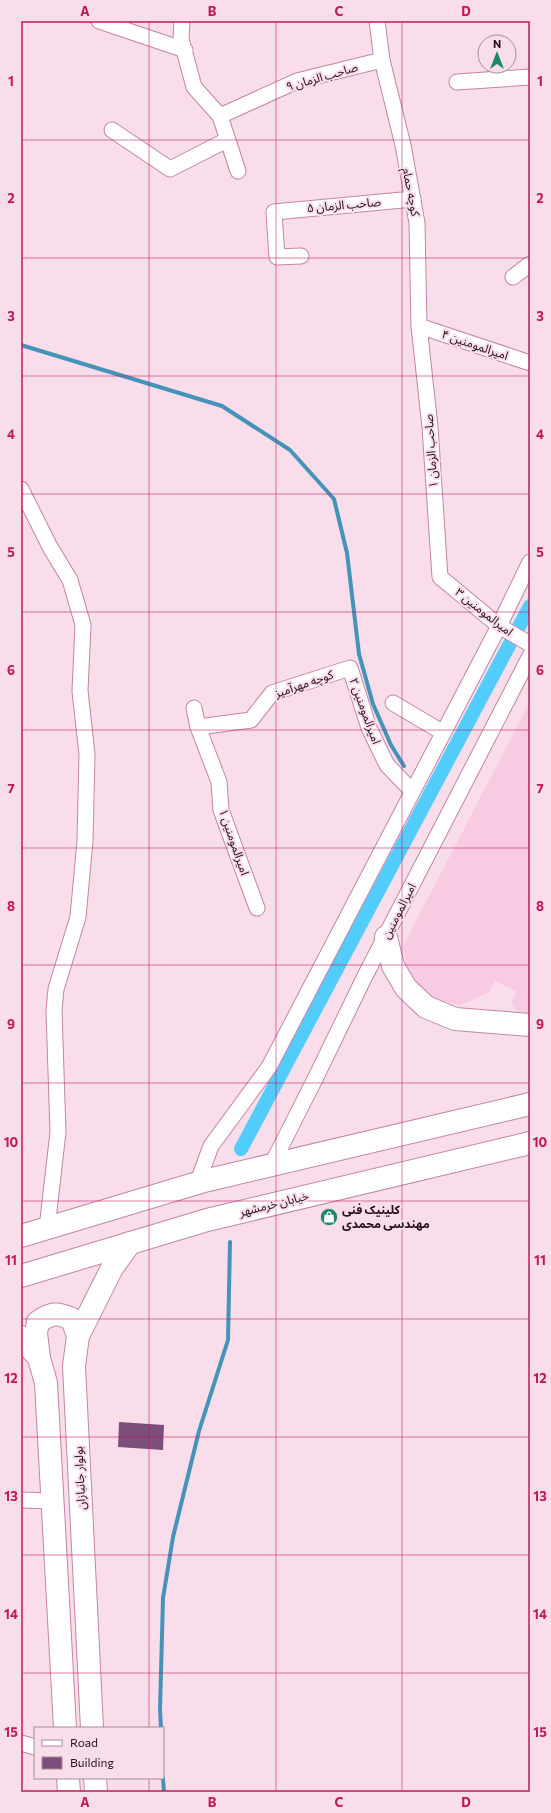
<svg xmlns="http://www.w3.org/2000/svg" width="551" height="1813" font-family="Commissioner,'Noto Sans Arabic',sans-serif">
	<rect width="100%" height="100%" fill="#f9ddeb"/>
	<!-- built -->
	<polygon fill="#f8cbe2" points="530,702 530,1016 519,1015 512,1003 516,991 495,981 489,992 460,1005 427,998 407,972 403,946"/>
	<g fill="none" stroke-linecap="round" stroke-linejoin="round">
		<!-- stream -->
		<g stroke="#4593b8" stroke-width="4">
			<polyline points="21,345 222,406 290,450 334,499 347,553 359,654 373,704 391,745 404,766"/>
			<polyline points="161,1728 160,1709 163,1598 173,1537 199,1431 228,1340 230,1242"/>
			<polyline points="163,1778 164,1792"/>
		</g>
		<!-- canal -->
		<polyline stroke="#52ccfa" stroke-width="14" points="241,1149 530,606"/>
	</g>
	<!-- building -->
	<polygon fill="#7b4e7c" points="119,1422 164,1425 163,1450 118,1447"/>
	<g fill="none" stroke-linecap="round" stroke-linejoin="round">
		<defs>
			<g id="street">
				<polyline points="99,21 185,50"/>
				<polyline points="182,21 181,39 194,87 220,116 238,171"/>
				<polyline points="377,21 382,60 403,145 417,223 419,326 430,427 440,577 499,626 530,644"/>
				<polyline points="457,82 530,77"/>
				<polyline points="220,116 297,81 382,60"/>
				<polyline points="112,130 170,169 227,140"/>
				<polyline points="301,256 277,257 274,212 413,199"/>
				<polyline points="513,277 530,264"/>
				<polyline points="419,326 530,363"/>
				<polyline points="21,489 50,547 70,580 83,625 80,691 87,754 85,841 78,917 56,989 54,1011 58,1132 47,1228"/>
				<polyline points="393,703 442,732"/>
				<polyline points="194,708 198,727 219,782 221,810 257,908"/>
				<polyline points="198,727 251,720 272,693 350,668 369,728 387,765 412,791"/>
				<polyline points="271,1166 315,1079 365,976 530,656"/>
				<polyline points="204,1181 201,1173 211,1146 269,1067 499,626 530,562"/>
				<polyline points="21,1500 53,1501"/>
				<polyline points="21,1743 35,1747"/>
			</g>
			<g id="secondary">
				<polyline points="386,937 393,966 406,988 426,1007 455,1019 530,1025"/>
				<polyline points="21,1236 204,1181 530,1104"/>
				<polyline points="21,1276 207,1220 530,1143"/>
				<polyline points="21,1337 39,1358 46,1383 65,1728"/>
				<path d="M39,1358l-3,-25 2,-11c13,-9 19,-10 34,-3l6,17"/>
				<polyline points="92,1728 74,1366 78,1336 112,1268 130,1243"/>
				<polyline points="68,1778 69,1792"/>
				<polyline points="95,1778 96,1792"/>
			</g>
		</defs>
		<!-- street casing -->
		<use href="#street" stroke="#c485a6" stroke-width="17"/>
		<!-- secondary casing -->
		<use href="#secondary" stroke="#c485a6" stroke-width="24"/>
		<!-- street -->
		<use href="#street" stroke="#fff" stroke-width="15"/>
		<!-- secondary -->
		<use href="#secondary" stroke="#fff" stroke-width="22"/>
	</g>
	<!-- grid -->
	<path fill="none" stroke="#c2185b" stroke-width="1" stroke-opacity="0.55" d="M149,21v1707M276,21v1771M402,21v1771M21,140h509M21,258h509M21,376h509M21,494h509M21,612h509M21,730h509M21,848h509M21,965h509M21,1083h509M21,1201h509M21,1319h509M21,1437h509M21,1555h509M21,1673h509M149,1778v14"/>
	<!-- icons -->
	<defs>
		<symbol id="shop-disc" viewBox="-11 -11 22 22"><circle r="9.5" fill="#1b8866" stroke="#f9ddeb"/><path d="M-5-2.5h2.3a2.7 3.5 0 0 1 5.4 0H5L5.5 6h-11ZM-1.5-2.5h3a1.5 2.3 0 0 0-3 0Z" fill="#fff"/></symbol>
	</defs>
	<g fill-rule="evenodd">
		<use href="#shop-disc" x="319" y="1207" width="20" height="20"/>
	</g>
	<g text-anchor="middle" stroke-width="4" stroke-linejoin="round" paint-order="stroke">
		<!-- street labels -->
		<g font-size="12" fill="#270f1d" stroke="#f9ddeb">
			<text transform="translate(322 77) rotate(-16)" y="4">صاحب الزمان ۹</text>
			<text transform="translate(411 192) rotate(79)" y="4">کوچه حمام</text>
			<text transform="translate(344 205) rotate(-5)" y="4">صاحب الزمان ۵</text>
			<text transform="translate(475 345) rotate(19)" y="4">امیرالمومنین ۴</text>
			<text transform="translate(431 451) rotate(-94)" y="4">صاحب الزمان ۱</text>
			<text transform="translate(484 612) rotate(38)" y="4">امیرالمومنین ۳</text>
			<text transform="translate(304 684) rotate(-19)" y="4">کوچه مهرآمیز</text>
			<text transform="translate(365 711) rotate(70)" y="4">امیرالمومنین ۲</text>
			<text transform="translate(234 842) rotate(71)" y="4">امیرالمومنین ۱</text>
			<text transform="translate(399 911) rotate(-63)" y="4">امیرالمومنین</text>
			<text transform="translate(274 1204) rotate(-14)" y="4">خیابان خرمشهر</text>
			<text transform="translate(80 1478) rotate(-93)" y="4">بولوار جانبازان</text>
		</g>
		<!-- poi labels -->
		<g font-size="12" font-weight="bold" fill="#270f1d" stroke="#f9ddeb" text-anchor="start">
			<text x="342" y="1214">کلینیک فنی<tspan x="342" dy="14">مهندسی محمدی</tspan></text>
		</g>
	</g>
	<!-- border -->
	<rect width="551" height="1813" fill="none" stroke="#f9ddeb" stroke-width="44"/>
	<!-- legend -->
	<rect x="34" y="1727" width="130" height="52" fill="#f9ddeb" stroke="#a58b99"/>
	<rect x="42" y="1740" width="20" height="6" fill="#ffffff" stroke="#a58b99"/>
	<text x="70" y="1747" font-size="12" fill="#270f1d">Road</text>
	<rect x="42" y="1757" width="20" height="12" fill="#7b4e7c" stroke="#a58b99"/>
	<text x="70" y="1767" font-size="12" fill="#270f1d">Building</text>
	<!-- north arrow -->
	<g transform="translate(497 54)"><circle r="19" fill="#f9ddeb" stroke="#a58b99"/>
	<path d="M0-3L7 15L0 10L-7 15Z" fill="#1b8866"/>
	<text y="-6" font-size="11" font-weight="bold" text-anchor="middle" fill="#270f1d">N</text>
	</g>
	<rect x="22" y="22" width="507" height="1769" fill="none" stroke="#c2185b" stroke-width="1.5"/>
	<g font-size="13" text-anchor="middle" font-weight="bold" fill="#c2185b">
		<text x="85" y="16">A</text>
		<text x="212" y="16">B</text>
		<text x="339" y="16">C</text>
		<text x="466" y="16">D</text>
		<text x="11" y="86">1</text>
		<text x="540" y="86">1</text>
		<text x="11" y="203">2</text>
		<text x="540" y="203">2</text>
		<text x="11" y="321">3</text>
		<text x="540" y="321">3</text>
		<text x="11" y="439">4</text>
		<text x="540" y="439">4</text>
		<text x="11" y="557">5</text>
		<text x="540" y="557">5</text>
		<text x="11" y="675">6</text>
		<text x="540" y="675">6</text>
		<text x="11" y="793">7</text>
		<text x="540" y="793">7</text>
		<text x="11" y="911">8</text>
		<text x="540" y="911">8</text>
		<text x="11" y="1029">9</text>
		<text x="540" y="1029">9</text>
		<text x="11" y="1147">10</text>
		<text x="540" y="1147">10</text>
		<text x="11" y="1265">11</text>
		<text x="540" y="1265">11</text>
		<text x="11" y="1383">12</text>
		<text x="540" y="1383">12</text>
		<text x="11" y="1501">13</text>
		<text x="540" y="1501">13</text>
		<text x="11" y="1619">14</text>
		<text x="540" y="1619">14</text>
		<text x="11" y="1737">15</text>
		<text x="540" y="1737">15</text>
		<text x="85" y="1807">A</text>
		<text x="212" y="1807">B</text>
		<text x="339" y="1807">C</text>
		<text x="466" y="1807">D</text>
	</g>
</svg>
